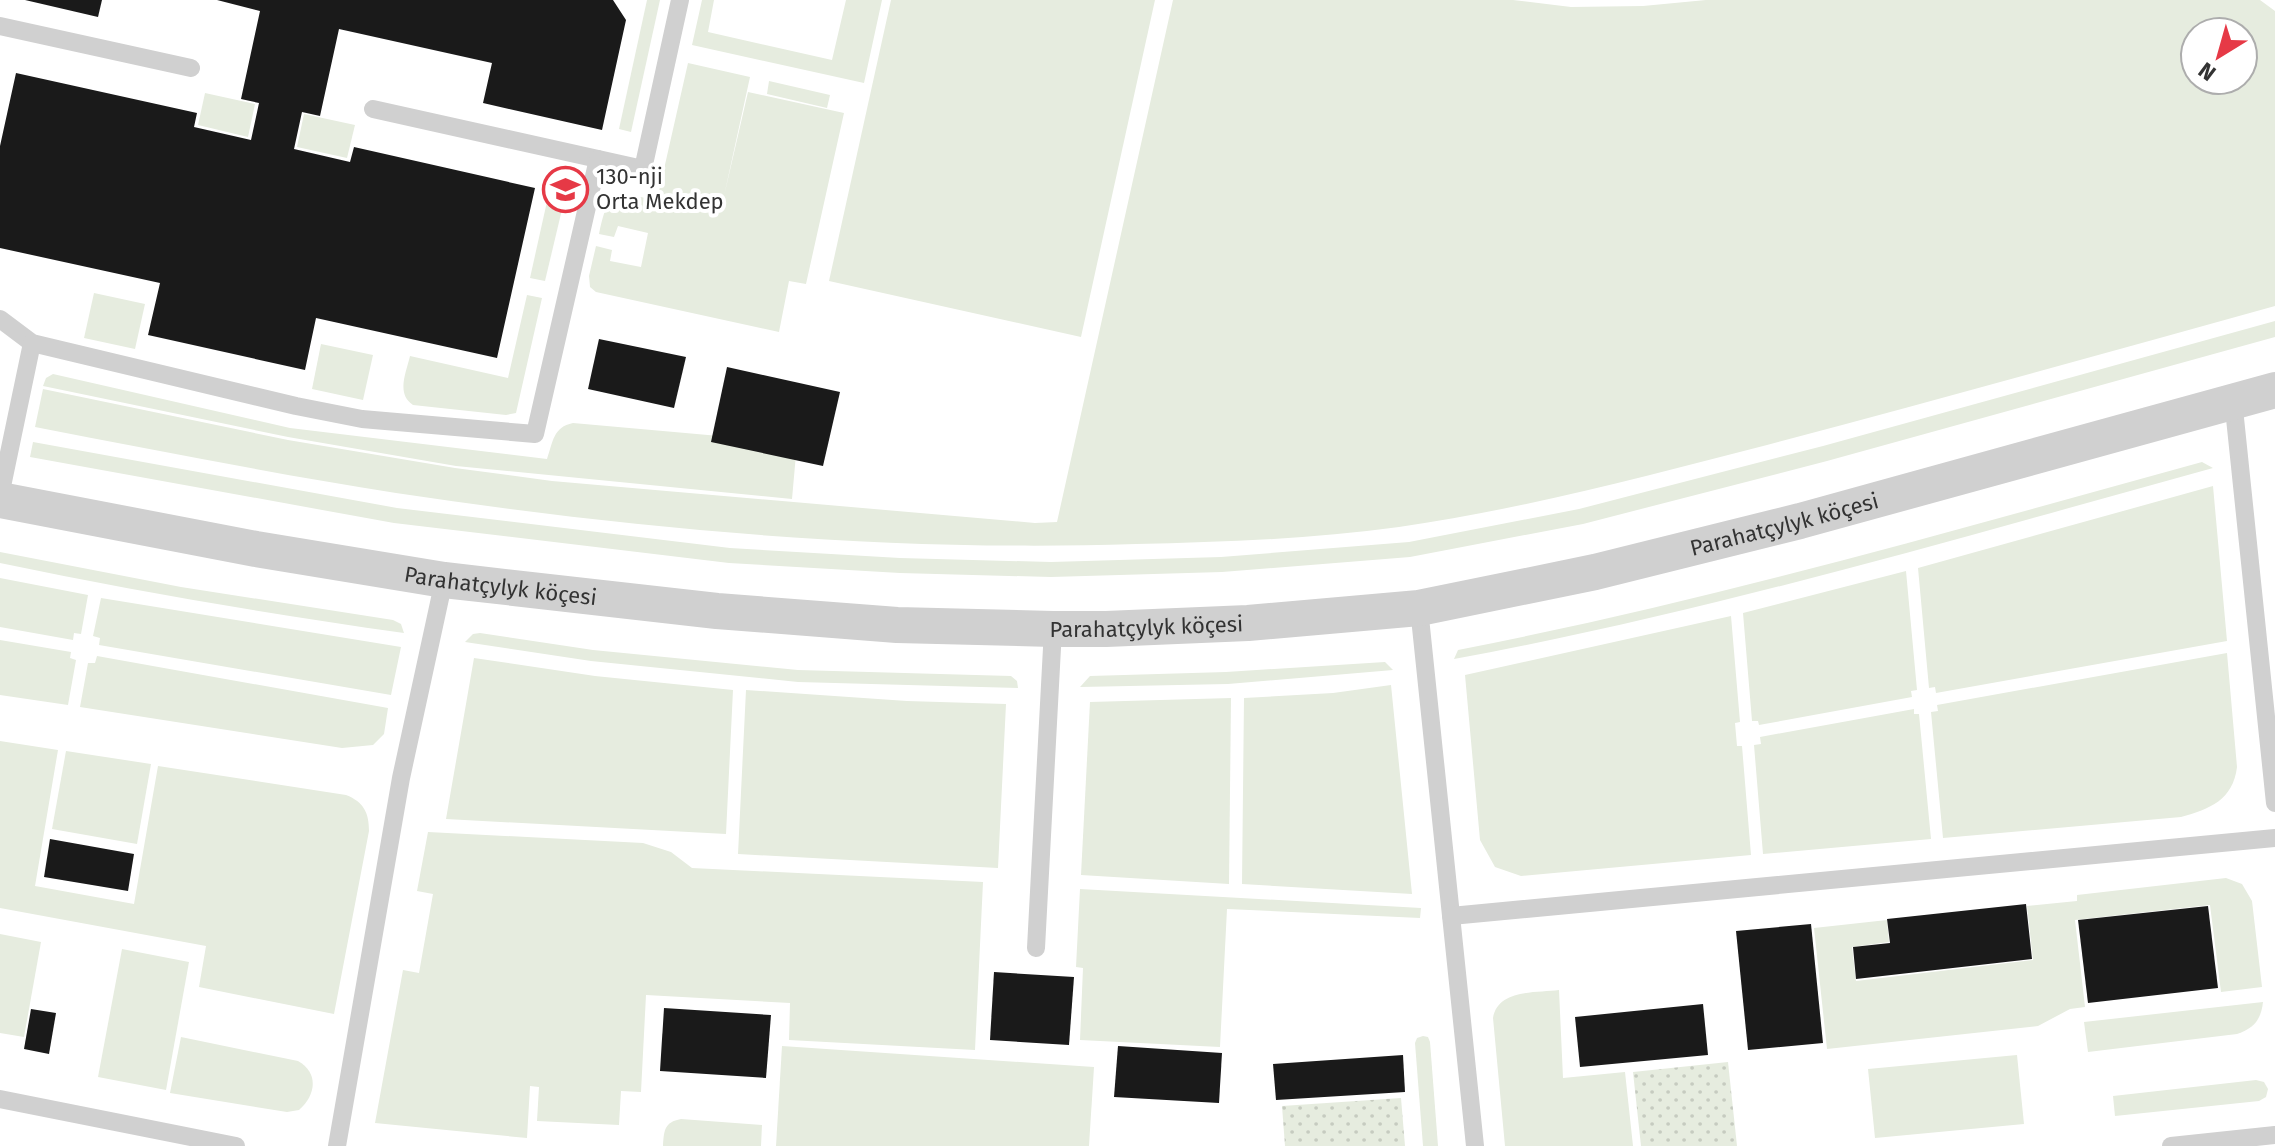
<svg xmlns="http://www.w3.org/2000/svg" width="2275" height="1146" font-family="'Fira Sans',sans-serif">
	<defs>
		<pattern id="park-dots" width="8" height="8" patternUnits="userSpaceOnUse" patternTransform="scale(2)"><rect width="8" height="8" fill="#e6ecdf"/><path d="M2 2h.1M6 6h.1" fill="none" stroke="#c6cbc0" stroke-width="1.8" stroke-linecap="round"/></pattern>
	</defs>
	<rect width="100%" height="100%" fill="#fff"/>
	<!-- grass -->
	<g fill="#e6ecdf" fill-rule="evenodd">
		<polygon points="647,0 660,0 631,132 619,129"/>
		<polygon points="702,0 714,0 708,32 832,60 846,0 882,0 864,83 692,45"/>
		<polygon points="891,0 1155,0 1081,337 829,281"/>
		<path d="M1173,0h340l58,7 72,-1 63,-6h554l15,11v295c-169,47 -338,94 -508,139 -121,31 -243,64 -368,82 -87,12 -175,15 -263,17 -247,8 -495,-14 -740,-51 -121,-19 -241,-43 -361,-66l8,-38 245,51 167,28 97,13 483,42 22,-1zM2195,32h48v48h-48z"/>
		<path d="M688,63l62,14 -26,119 24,-104 96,21 -38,171 -17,-3 -10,51 -183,-40 -6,-5 -1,-11 7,-30 16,4 -2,11 31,6 7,-34 -30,-7 -4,11 -15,-3c10,-48 16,-41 58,-34z"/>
		<polygon points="769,81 830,95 827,108 767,94"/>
		<polygon points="205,93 255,104 248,137 198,125"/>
		<polygon points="304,114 355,125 347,158 297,147"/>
		<polygon points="548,197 564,201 545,281 530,278"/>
		<polygon points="94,293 145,304 135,349 84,338"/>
		<path d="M527,295l15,3 -26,115 -10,2 -93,-10c-17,-11 -7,-32 -3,-49l98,22z"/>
		<polygon points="2275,321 2275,337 1827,461 1583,524 1410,557 1222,572 1051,577 900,573 729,563 394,523 30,457 33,442 397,508 730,548 900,558 1051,562 1221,557 1409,542 1579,509 1823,446"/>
		<polygon points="321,344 373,355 363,400 312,389"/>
		<path d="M53,374l237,54 257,31c6,-17 6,-32 26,-36l224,20 -5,56 -336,-33 -168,-29 -245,-51 3,-8z"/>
		<path d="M2202,462l11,6c-251,69 -503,144 -759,191l4,-9c251,-49 497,-120 744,-188z"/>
		<polygon points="2213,486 2227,641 1936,693 1935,687 1929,688 1918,568"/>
		<path d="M0,552l181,35 212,33 8,4 3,9c-136,-19 -270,-42 -404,-70z"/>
		<polygon points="1906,571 1917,690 1911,691 1912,697 1759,725 1758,721 1752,721 1743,613"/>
		<polygon points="0,578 88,595 81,634 74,633 73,640 0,627"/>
		<polygon points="101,598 401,647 391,695 99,645 100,638 93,636"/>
		<polygon points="1731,616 1740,722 1735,723 1737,746 1742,746 1751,855 1521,876 1495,867 1480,840 1465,675"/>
		<polygon points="480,633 593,650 798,670 1011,676 1017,681 1018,688 798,682 591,661 465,642 473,634"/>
		<polygon points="0,640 71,652 70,658 76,660 68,705 0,695"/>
		<path d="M2227,653l10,114c-4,33 -27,42 -56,50l-238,21 -12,-126 7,-1 -1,-6z"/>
		<polygon points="97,656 388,708 384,734 373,745 342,748 80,707 88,663 95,663"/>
		<polygon points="474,658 595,676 733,690 726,834 446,819"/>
		<polygon points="1385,662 1393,670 1228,684 1080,687 1090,676 1226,672"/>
		<polygon points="1391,685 1412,894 1242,884 1244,698 1333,693"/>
		<polygon points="746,690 907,701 1006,704 998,868 738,854"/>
		<polygon points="1231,698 1229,884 1081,875 1090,702"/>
		<polygon points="1914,709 1914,714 1919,714 1931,839 1763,854 1754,745 1761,744 1760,737"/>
		<path d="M0,741l58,9 -23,136 99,18 24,-138 188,29c18,7 23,18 23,36l-35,183 -135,-27 7,-41 -206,-38z"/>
		<polygon points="66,751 151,764 137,844 52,829"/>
		<polygon points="428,832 643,843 671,852 692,868 983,882 975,1050 789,1040 790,1003 646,995 641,1092 621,1091 619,1125 537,1121 539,1087 530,1086 527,1138 375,1123 403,970 419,973 433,894 417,891"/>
		<polygon points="2226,878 2242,884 2252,901 2262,987 2221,992 2210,905 2075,920 2085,1007 2070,1009 2038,1026 1827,1049 1814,928 1887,920 1889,942 1852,947 1856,981 2033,960 2027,906 2077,901 2077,895"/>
		<polygon points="1080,889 1421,908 1420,918 1227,909 1220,1047 1080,1040 1083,968 1076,967"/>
		<polygon points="0,934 41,942 24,1037 0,1033"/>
		<polygon points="122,949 189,962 166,1090 98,1077"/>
		<path d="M1559,990l4,88 62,-6 8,74h-128l-12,-128c5,-29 43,-25 66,-28z"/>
		<path d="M2263,1002c-2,18 -9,26 -26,32l-149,18 -4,-30z"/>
		<polygon points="1423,1036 1428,1037 1430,1042 1438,1146 1423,1146 1415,1043 1417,1038"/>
		<path d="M181,1037l117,24c21,12 18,34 1,49l-12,2 -117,-19z"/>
		<polygon points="782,1046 1094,1067 1089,1146 776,1146"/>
		<polygon points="2017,1055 2024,1124 1875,1138 1868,1069"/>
		<polygon points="2256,1080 2264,1082 2268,1089 2266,1097 2259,1101 2115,1116 2113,1096"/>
		<path d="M681,1119l81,6 -1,21h-98c1,-15 1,-24 18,-27z"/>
	</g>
	<!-- park -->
	<g fill="url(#park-dots)">
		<polygon points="1728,1062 1737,1146 1641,1146 1633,1072"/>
		<polygon points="1401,1098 1405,1146 1285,1146 1282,1106"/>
	</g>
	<!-- building -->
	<g fill="#1a1a1a">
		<polygon points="25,0 102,0 98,17"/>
		<polygon points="217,0 613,0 626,20 602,130 483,103 492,63 339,29 320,116 302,112 294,149 350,162 354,147 535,188 497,358 316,318 305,370 148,335 160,283 0,248 0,146 16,73 197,113 194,127 251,140 259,103 241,99 260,11"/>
		<polygon points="599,339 686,357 674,408 588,389"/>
		<polygon points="727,367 840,392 823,466 711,442"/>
		<polygon points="50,839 134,854 128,891 44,877"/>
		<polygon points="2026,904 2032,959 1856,979 1853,947 1890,943 1887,919"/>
		<polygon points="2208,906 2218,988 2088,1003 2078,920"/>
		<polygon points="1811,924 1823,1043 1748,1050 1736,931"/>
		<polygon points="994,972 1074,977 1069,1045 990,1040"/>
		<polygon points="1703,1004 1708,1055 1580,1067 1575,1017"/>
		<polygon points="664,1008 771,1015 766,1078 660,1071"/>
		<polygon points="31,1009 56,1013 49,1054 24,1049"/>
		<polygon points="1118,1046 1222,1053 1219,1103 1114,1097"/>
		<polygon points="1403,1055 1405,1092 1276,1100 1273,1064"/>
	</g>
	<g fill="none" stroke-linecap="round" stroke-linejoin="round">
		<!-- lane -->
		<g stroke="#d0d0d0" stroke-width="18">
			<polyline points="0,26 191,68"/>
			<polyline points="373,109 643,169 680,0"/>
			<polyline points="0,319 32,343 296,406 362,419 535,434 598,159"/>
			<polyline points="2233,399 2275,803"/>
			<polyline points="0,496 32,343"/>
			<polyline points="1419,608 1475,1146"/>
			<polyline points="1451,916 2275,838"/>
			<polyline points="1036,948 1053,629"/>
			<polyline points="0,1099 236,1146"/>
			<polyline points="337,1146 401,778 444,580"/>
			<polyline points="2171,1146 2275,1135"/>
		</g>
		<!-- street -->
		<path stroke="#d0d0d0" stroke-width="36" id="s1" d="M0,500l256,49 188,31 273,31 180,14 156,4h53l142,-6 171,-15 176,-36 205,-51 475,-131"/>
	</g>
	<!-- icons -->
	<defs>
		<symbol id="school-ring" viewBox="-11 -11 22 22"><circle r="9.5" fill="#fff" stroke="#e63946" stroke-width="1.5"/><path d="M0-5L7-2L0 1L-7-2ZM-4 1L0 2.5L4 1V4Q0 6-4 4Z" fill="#e63946"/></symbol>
	</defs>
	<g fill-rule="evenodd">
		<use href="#school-ring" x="540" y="164" width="51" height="51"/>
	</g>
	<g text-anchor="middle" stroke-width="8" stroke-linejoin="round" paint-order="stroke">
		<!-- poi labels -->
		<g font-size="22" fill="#333" stroke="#fff" text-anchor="start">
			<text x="596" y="184">130-nji<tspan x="596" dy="25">Orta Mekdep</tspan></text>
		</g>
		<!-- street labels -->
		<g font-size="22" fill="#333" stroke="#fff">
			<text dy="8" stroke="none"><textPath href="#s1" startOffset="1804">Parahatçylyk köçesi</textPath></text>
			<text dy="8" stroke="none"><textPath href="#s1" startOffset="508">Parahatçylyk köçesi</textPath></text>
			<text dy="8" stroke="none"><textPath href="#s1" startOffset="1156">Parahatçylyk köçesi</textPath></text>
		</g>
	</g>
	<!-- north arrow -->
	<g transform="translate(2219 56) rotate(217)"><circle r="38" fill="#ffffff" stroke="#adadad" stroke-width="2"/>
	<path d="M0-6L14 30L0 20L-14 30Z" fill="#e63946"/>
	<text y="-12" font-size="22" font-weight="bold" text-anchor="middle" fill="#333333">N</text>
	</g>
</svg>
